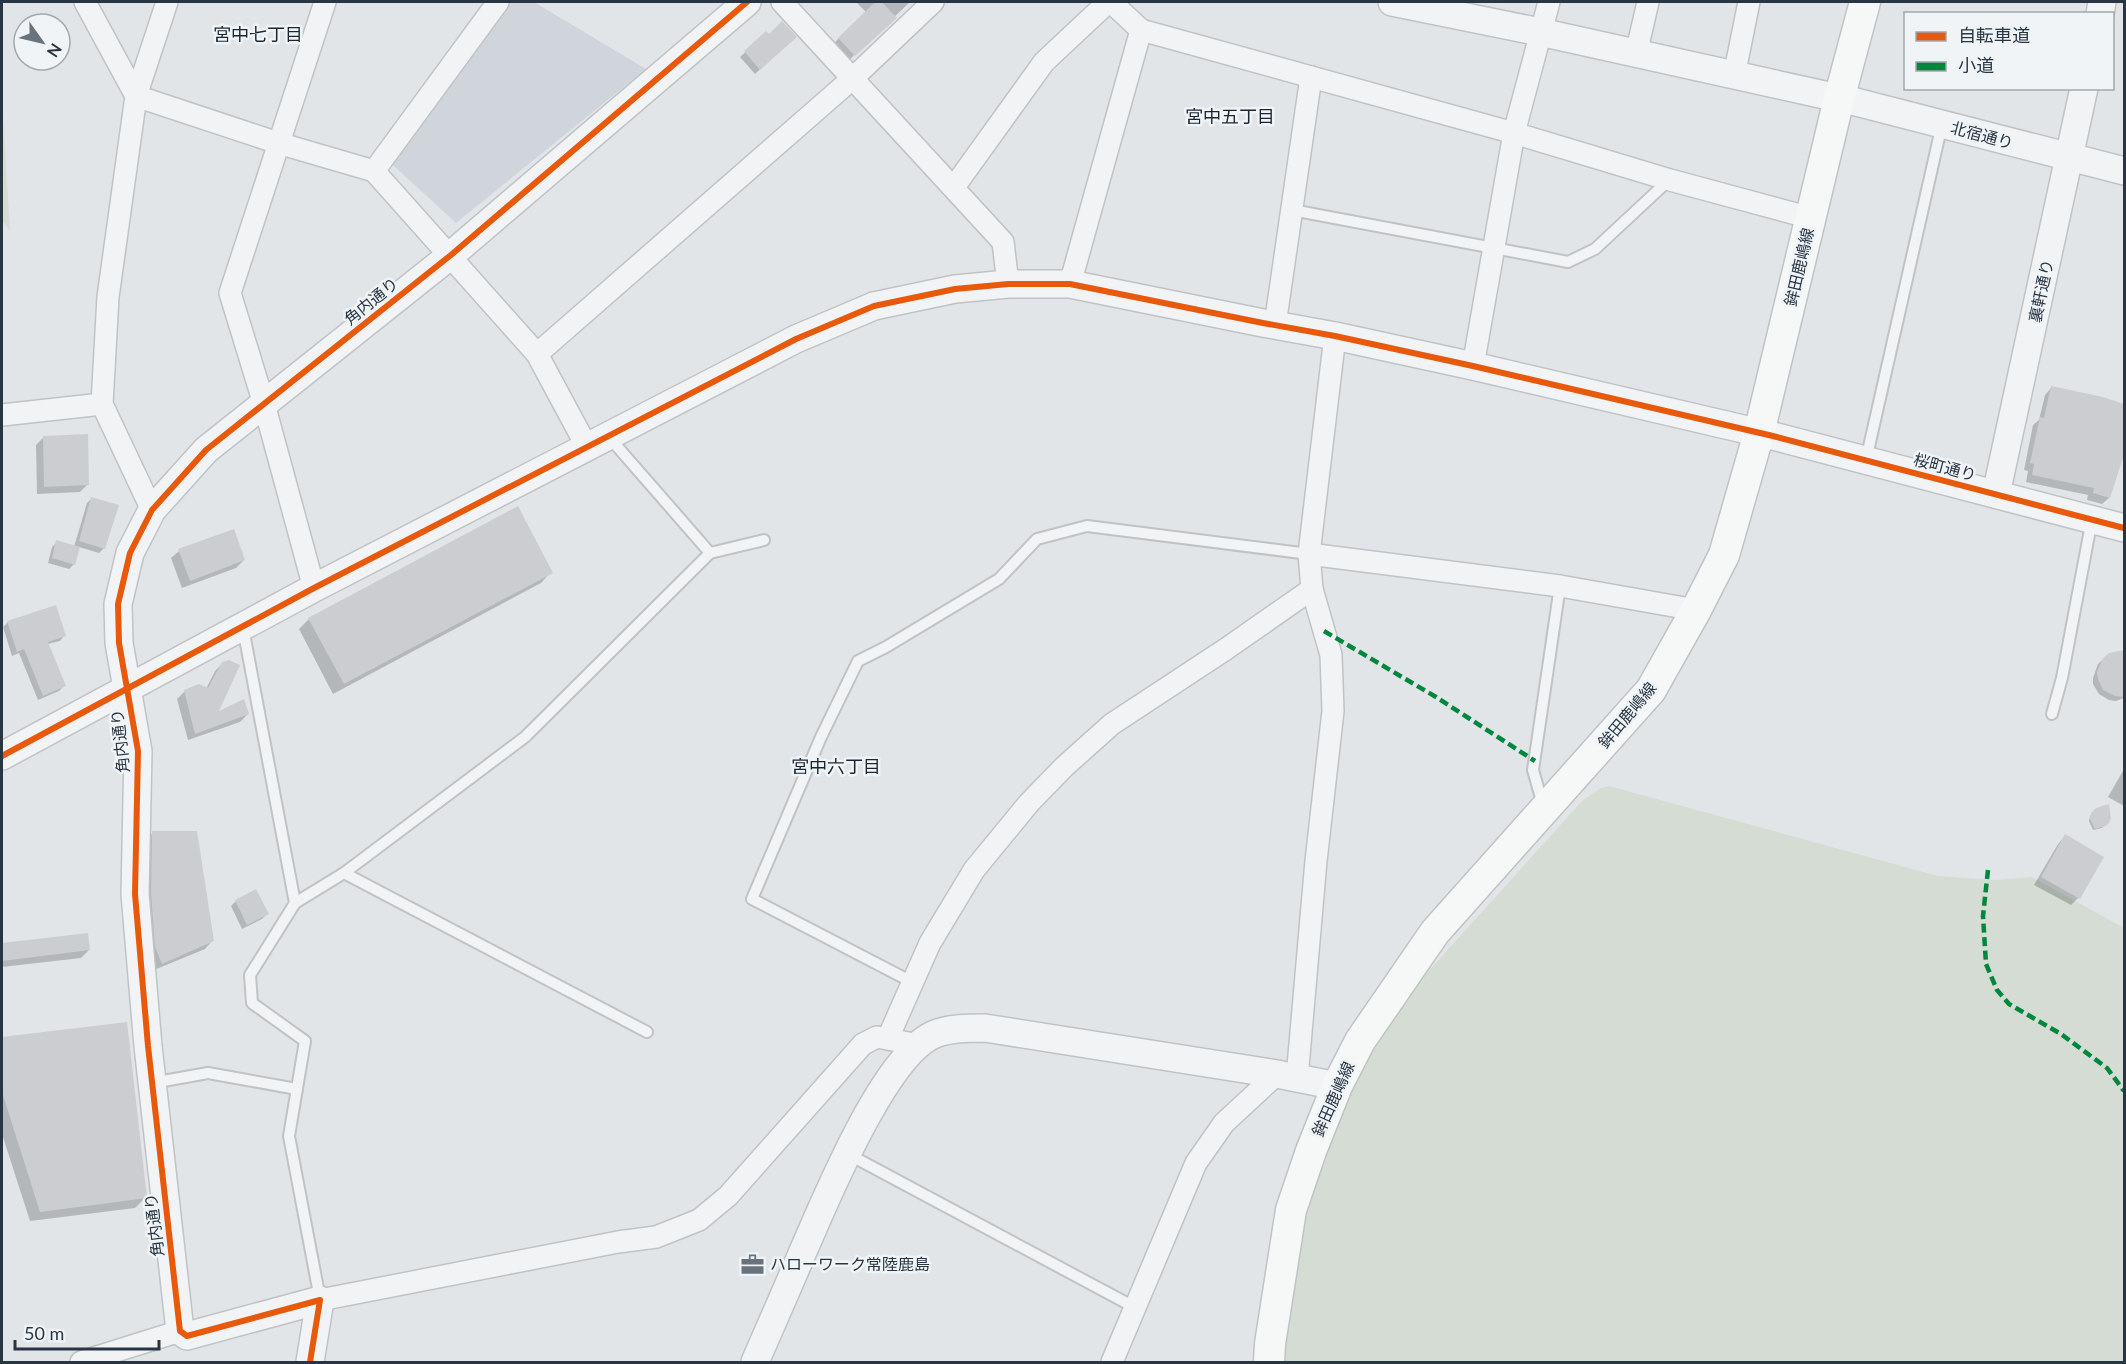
<svg xmlns="http://www.w3.org/2000/svg" width="2126" height="1364" font-family="Lato,'Noto Sans JP',sans-serif">
	<rect width="100%" height="100%" fill="#e2e5e8"/>
	<!-- built -->
	<polygon fill="#d0d5db" points="509,2 534,2 646,69 456,223 393,165"/>
	<!-- green -->
	<g fill="#d4dcd3">
		<polygon points="2,101 10,231 2,220"/>
		<polygon points="1609,786 1938,876 1995,880 2032,877 2124,928 2124,1362 1279,1362 1303,1210 1320,1154 1363,1066 1397,1006 1583,800 1601,788"/>
	</g>
	<!-- shadow -->
	<g fill="#0003">
		<polygon points="856,2 910,2 848,61 832,45 866,12"/>
		<polygon points="766,33 769,36 790,42 755,74 740,57"/>
		<polygon points="2051,388 2102,398 2124,406 2124,450 2109,498 2102,504 2087,500 2088,495 2026,482 2028,471 2024,470 2033,425 2039,420 2045,395"/>
		<polygon points="44,437 88,484 80,492 37,494 36,445"/>
		<polygon points="92,498 104,548 99,553 79,547 74,564 69,569 48,563 52,547 57,542 74,547 87,503"/>
		<polygon points="233,531 244,560 236,568 182,588 171,558 179,551"/>
		<polygon points="551,572 541,583 333,694 299,629 309,619"/>
		<polygon points="8,622 64,636 60,641 48,644 64,686 59,691 38,700 19,653 12,656 3,627"/>
		<polygon points="2124,652 2124,698 2116,701 2109,700 2099,694 2093,684 2093,678 2098,664 2109,654"/>
		<polygon points="223,663 216,714 248,714 240,722 188,740 177,699 185,691 206,689 215,671"/>
		<polygon points="2124,769 2124,806 2108,797"/>
		<polygon points="2096,809 2108,822 2102,828 2093,830 2089,821 2090,816"/>
		<polygon points="153,833 212,941 205,949 154,970 148,956 145,840"/>
		<polygon points="2065,836 2078,898 2071,905 2034,885 2058,844"/>
		<polygon points="256,891 267,914 262,919 242,929 231,906 236,901"/>
		<polygon points="87,934 89,950 81,958 2,967 2,944"/>
		<polygon points="125,1024 146,1197 135,1208 30,1221 2,1134 2,1039"/>
	</g>
	<!-- building -->
	<g fill="#cbcdd0">
		<polygon points="875,2 882,2 897,18 855,56 838,38"/>
		<polygon points="782,21 797,37 760,70 744,51 766,31 769,34"/>
		<polygon points="2051,386 2103,397 2124,404 2124,455 2110,498 2093,493 2094,488 2032,475 2034,464 2030,463 2040,417 2044,418"/>
		<polygon points="88,434 89,485 44,487 43,436"/>
		<polygon points="91,497 119,505 105,549 79,541"/>
		<polygon points="518,506 553,573 344,684 308,618"/>
		<polygon points="234,529 245,560 190,581 178,549"/>
		<polygon points="56,540 80,547 75,565 52,558"/>
		<polygon points="56,605 66,636 48,642 66,686 43,696 24,649 17,652 7,621"/>
		<polygon points="2124,650 2124,697 2115,696 2103,690 2098,679 2097,672 2103,658 2109,653"/>
		<polygon points="229,660 240,665 219,711 244,699 249,714 195,734 184,690 199,684 208,688 222,662"/>
		<polygon points="2109,804 2111,818 2109,823 2106,826 2095,829 2090,819 2091,813 2096,808"/>
		<polygon points="152,831 197,831 214,941 162,964 155,947 151,893"/>
		<polygon points="2065,834 2104,857 2080,899 2041,877"/>
		<polygon points="256,889 269,914 247,925 235,900"/>
		<polygon points="88,933 90,950 2,961 2,943"/>
		<polygon points="127,1022 147,1198 40,1212 2,1092 2,1037"/>
	</g>
	<g fill="none" stroke-linecap="round" stroke-linejoin="round">
		<defs>
			<g id="service">
				<polyline points="1292,210 1568,262 1595,249 1669,180"/>
				<polyline points="608,436 710,553"/>
				<polyline points="1866,460 1942,124"/>
				<polyline points="243,628 295,903 250,975 252,1003 305,1041 289,1136 320,1299"/>
				<polyline points="2052,714 2062,678 2092,519"/>
				<polyline points="1543,805 1533,770 1560,586"/>
				<polyline points="344,873 647,1032"/>
				<polyline points="295,903 344,873 525,737 710,553 764,540"/>
				<polyline points="912,982 752,899 821,737 858,661 886,647 999,579 1037,539 1087,526 1309,554"/>
				<polyline points="152,1083 208,1073 297,1089"/>
				<polyline points="846,1153 1134,1307"/>
			</g>
			<g id="minor">
				<polyline points="85,2 136,96 278,143 374,171 537,354 587,447"/>
				<polyline points="782,2 1003,242 1008,284"/>
				<polyline points="1111,2 1141,30 1514,133 1670,180 1811,218"/>
				<polyline points="1636,54 1648,2"/>
				<polyline points="1734,76 1749,2"/>
				<polyline points="374,171 498,2"/>
				<polyline points="954,187 1044,62 1108,2"/>
				<polyline points="1070,284 1141,30"/>
				<polyline points="1275,325 1311,77"/>
				<polyline points="537,354 853,78 933,2"/>
				<polyline points="1473,366 1514,133 1549,2"/>
				<polyline points="2,415 102,404"/>
				<polyline points="152,510 102,404 108,297 136,96 167,2"/>
				<polyline points="1309,554 1335,336"/>
				<polyline points="314,588 264,404 230,293 325,2"/>
				<polyline points="888,1038 930,943 974,870 1029,803 1065,766 1112,724 1226,649 1312,589"/>
				<polyline points="1297,1078 1316,861 1333,711 1331,655 1312,589 1309,554 1560,586 1696,610"/>
				<polyline points="320,1300 618,1242 656,1237 699,1220 728,1196 863,1044 877,1037 919,1045"/>
				<polyline points="81,1362 180,1331"/>
				<polyline points="1112,1362 1196,1163 1224,1123 1277,1074"/>
			</g>
			<g id="tertiary">
				<polyline points="1392,2 1540,32 1856,102 2124,171"/>
				<polyline points="2100,14 2102,2"/>
				<polyline points="1996,494 2084,88"/>
				<polyline points="2,756 314,588 796,339 874,306 955,289 1008,284 1070,284 1263,323 1335,336 1473,366 1773,436 2124,528"/>
				<polyline points="310,1362 320,1300 187,1336 180,1331 148,1046 135,894 138,751 119,643 118,604 130,553 152,510 206,450 451,255 747,2"/>
				<path d="M755,1362c16,-37 33,-75 49,-113 22,-50 81,-195 131,-215 15,-6 34,-6 50,-6l292,46 60,12"/>
			</g>
			<polyline id="secondary" points="1269,1362 1270,1344 1291,1210 1311,1151 1337,1086 1360,1041 1435,932 1651,690 1696,610 1724,555 1759,433 1839,99 1865,2"/>
		</defs>
		<!-- service casing -->
		<use href="#service" stroke="#c0c3c6" stroke-width="14"/>
		<!-- minor casing -->
		<use href="#minor" stroke="#c0c3c6" stroke-width="24"/>
		<!-- tertiary casing -->
		<use href="#tertiary" stroke="#c0c3c6" stroke-width="30"/>
		<!-- secondary casing -->
		<use href="#secondary" stroke="#c0c3c6" stroke-width="33"/>
		<!-- service -->
		<use href="#service" stroke="#f2f3f4" stroke-width="10"/>
		<!-- minor -->
		<use href="#minor" stroke="#f2f3f4" stroke-width="21"/>
		<!-- tertiary -->
		<use href="#tertiary" stroke="#f2f3f4" stroke-width="27"/>
		<!-- secondary -->
		<use href="#secondary" stroke="#f6f7f7" stroke-width="30"/>
		<!-- quiet -->
		<g stroke="#00873e" stroke-width="4.5" stroke-dasharray="9 4.5" stroke-linecap="butt">
			<polyline points="1324,631 1436,697 1535,761"/>
			<polyline points="1988,870 1983,916 1986,964 1997,990 2009,1004 2061,1034 2107,1068 2124,1091"/>
		</g>
		<defs>
			<g id="cycleway">
				<polyline points="2,756 314,588 796,339 874,306 955,289 1008,284 1070,284 1263,323 1335,336 1473,366 1773,436 2124,528"/>
				<polyline points="310,1362 320,1300 187,1336 180,1331 148,1046 135,894 138,751 119,643 118,604 130,553 152,510 206,450 451,255 747,2"/>
			</g>
		</defs>
		<!-- cycleway casing -->
		<use href="#cycleway" stroke="#f0f4f7" stroke-width="10"/>
		<!-- cycleway -->
		<use href="#cycleway" stroke="#e8590c" stroke-width="6"/>
	</g>
	<!-- icons -->
	<defs>
		<symbol id="office-bare" viewBox="-9 -9 18 18"><path d="M-6-3h4V-5.5h4V-3h4V5H-6ZM-1-4.5V-3h2v-1.5ZM-6 0V1H6V0Z" fill="#69737d" stroke="#f0f4f7" stroke-width="2.5" paint-order="stroke"/></symbol>
	</defs>
	<g fill-rule="evenodd">
		<use href="#office-bare" x="736" y="1248" width="33" height="33"/>
	</g>
	<g text-anchor="middle" stroke-width="5" stroke-linejoin="round" paint-order="stroke">
		<!-- street labels -->
		<g font-size="16" fill="#283543" stroke="#f0f4f7">
			<text transform="translate(1982 135) rotate(15)" y="6">北宿通り</text>
			<text transform="translate(1799 267) rotate(-77)" y="6">鉾田鹿嶋線</text>
			<text transform="translate(2041 291) rotate(-78)" y="6">裏軒通り</text>
			<text transform="translate(371 301) rotate(-39)" y="6">角内通り</text>
			<text transform="translate(1945 467) rotate(15)" y="6">桜町通り</text>
			<text transform="translate(1627 715) rotate(-50)" y="6">鉾田鹿嶋線</text>
			<text transform="translate(120 741) rotate(-96)" y="6">角内通り</text>
			<text transform="translate(1333 1099) rotate(-66)" y="6">鉾田鹿嶋線</text>
			<text transform="translate(154 1225) rotate(-97)" y="6">角内通り</text>
		</g>
		<!-- poi labels -->
		<g font-size="16" fill="#283543" stroke="#f0f4f7" text-anchor="start">
			<text x="770" y="1270">ハローワーク常陸鹿島</text>
		</g>
		<!-- neighbourhood labels -->
		<g font-size="18" fill="#1a2633" stroke="#f0f4f7">
			<text x="258" y="41">宮中七丁目</text>
			<text x="1230" y="123">宮中五丁目</text>
			<text x="836" y="773">宮中六丁目</text>
		</g>
	</g>
	<!-- border -->
	<rect width="2126" height="1364" fill="none" stroke="#283543" stroke-width="6"/>
	<!-- legend -->
	<rect x="1904" y="12" width="210" height="78" fill="#f0f4f7" stroke="#a0a8af" stroke-width="1.5"/>
	<rect x="1916" y="32" width="30" height="9" fill="#e8590c" stroke="#a0a8af" stroke-width="1.5"/>
	<text x="1958" y="42" font-size="18" fill="#283543">自転車道</text>
	<rect x="1916" y="62" width="30" height="9" fill="#00873e" stroke="#a0a8af" stroke-width="1.5"/>
	<text x="1958" y="72" font-size="18" fill="#283543">小道</text>
	<!-- north arrow -->
	<g transform="translate(42 42) rotate(124)"><circle r="28" fill="#f0f4f7" stroke="#a0a8af" stroke-width="1.5"/>
	<path d="M0-4.5L10 22L0 15L-10 22Z" fill="#69737d"/>
	<text y="-9" font-size="16" font-weight="bold" text-anchor="middle" fill="#283543">N</text>
	</g>
	<!-- scale -->
	<path d="M15 1340v9h144v-9" fill="none" stroke="#283543" stroke-width="3"/>
	<text x="24" y="1340" font-size="18" fill="#283543" stroke="#f0f4f7" stroke-width="4.5" paint-order="stroke">50 m</text>
</svg>
